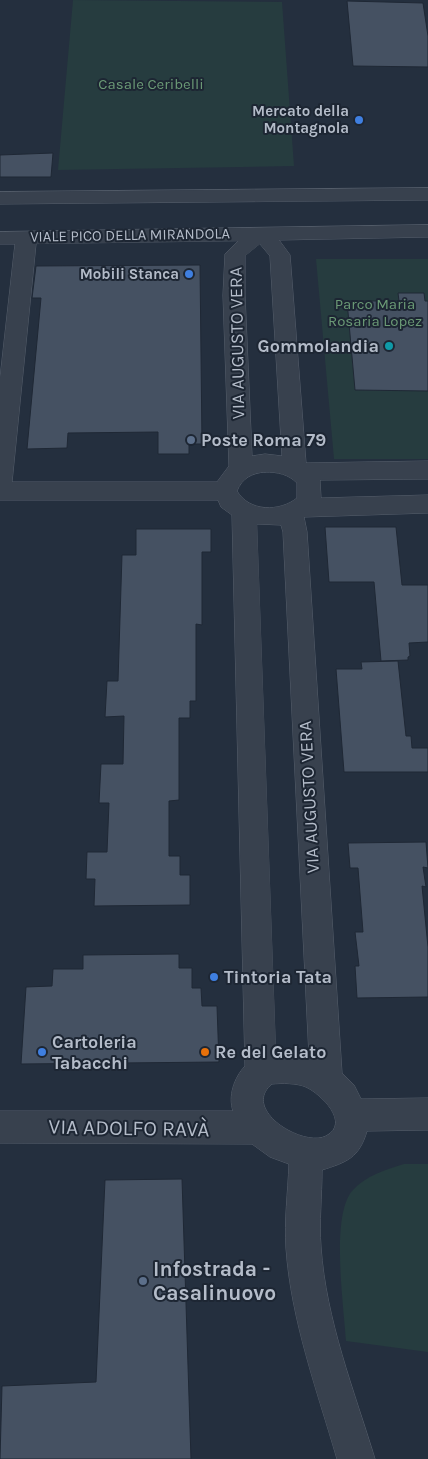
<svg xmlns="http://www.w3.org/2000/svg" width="428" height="1459" font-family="Karla,sans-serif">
	<rect width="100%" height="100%" fill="#242f3e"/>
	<!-- green -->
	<g fill="#263c3f">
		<polygon points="73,0 282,2 294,166 58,170"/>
		<polygon points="316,259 428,259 428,459 334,459"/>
		<path d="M404,1164h24v188l-82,-11c-2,-34 -16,-127 7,-151 14,-15 32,-20 51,-26z"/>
	</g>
	<!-- building -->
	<g fill="#455162" stroke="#1f2835">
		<polygon points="347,1 423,3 428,36 428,67 353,66"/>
		<polygon points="53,153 51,177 0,177 0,155"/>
		<polygon points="200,265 202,444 189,444 189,454 158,454 158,432 68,433 67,448 27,449 41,298 32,298 36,266"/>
		<polygon points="398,293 424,293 425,301 428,301 428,391 355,390 347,301 399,301"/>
		<polygon points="325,527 396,527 402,585 428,585 428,642 409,643 410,656 408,657 408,660 381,661 374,582 329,582"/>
		<polygon points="136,529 211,529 211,552 202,552 202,625 196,624 196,701 190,701 190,718 179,718 179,800 169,801 169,856 180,856 180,875 190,875 190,905 94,906 95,879 86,879 87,852 107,852 109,803 99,803 101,764 123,764 124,716 105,717 107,681 118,681 122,555 136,555"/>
		<polygon points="398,661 406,736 411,736 412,748 428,748 428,772 344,772 336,669 362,669 361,662"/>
		<polygon points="426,842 428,868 423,867 426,887 422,886 428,947 428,997 357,998 355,966 359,966 355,932 363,932 358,868 350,868 348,843"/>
		<polygon points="179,954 179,968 192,968 192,988 201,988 202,1006 217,1006 219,1062 21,1064 26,987 52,986 53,969 83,969 83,955"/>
		<polygon points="182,1179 191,1459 0,1459 2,1386 96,1382 105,1180"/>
	</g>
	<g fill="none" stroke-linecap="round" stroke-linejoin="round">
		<defs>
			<g id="minor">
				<polygon points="428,188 428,200 0,204 0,192"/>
				<path d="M428,225v12l-149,3 11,15 16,208 122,-2v18l-108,1 1,18 107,-3v18l-124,4 3,15 35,541 12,12 7,14 67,-1v32l-61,1c-8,27 -20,31 -45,39 0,26 -3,52 -1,77 5,73 33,143 54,212h-38c-20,-69 -46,-139 -51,-211 -2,-27 2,-56 3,-84l-19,-7 -18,-13 -252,-1v-32h233c-5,-15 1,-33 12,-45l-13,-551 -11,-8 -3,-7h-218v-122l15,-134h-15v-12zM238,241l-13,13 -2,41 6,171 -12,16h-205l24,-238zM260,244l10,12 12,200 -17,-2 -13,2 -7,-161v-39zM265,472c13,0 23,2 32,11v15c-17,14 -48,14 -60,-7 5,-13 15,-18 28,-19zM257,524l24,1 2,7 26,524 -33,-3zM272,1084c10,-1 25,-1 34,3 15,7 45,36 20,49 -23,12 -86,-27 -54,-52z"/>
			</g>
		</defs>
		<!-- minor casing -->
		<use href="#minor" stroke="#565f6c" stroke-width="1"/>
		<!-- minor -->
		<use href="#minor" fill="#38414e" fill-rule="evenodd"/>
	</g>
	<!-- markers -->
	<g fill="#3f7fe0" stroke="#1d2633" stroke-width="2">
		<circle cx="359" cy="120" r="5"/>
		<circle cx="189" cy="274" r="5"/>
		<circle cx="214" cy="977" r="5"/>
		<circle cx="42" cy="1052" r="5"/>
	</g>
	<circle fill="#0f9aa8" stroke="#1d2633" stroke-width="2" cx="389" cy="346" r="5"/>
	<g fill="#5c6f8a" stroke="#1d2633" stroke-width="2">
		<circle cx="191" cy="440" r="5"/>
		<circle cx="143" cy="1281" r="5"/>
	</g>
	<circle fill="#e8710a" stroke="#1d2633" stroke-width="2" cx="205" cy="1052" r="5"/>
	<g text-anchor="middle" stroke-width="4" stroke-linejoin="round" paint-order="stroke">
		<!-- far-park labels -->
		<g font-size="15" fill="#6b9a76" stroke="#1d2633">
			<text x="151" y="89">Casale Ceribelli</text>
			<text x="375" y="309">Parco Maria<tspan x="375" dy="17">Rosaria Lopez</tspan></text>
		</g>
		<!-- far-poi labels -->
		<g font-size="15" font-weight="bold" fill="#b4bcc9" stroke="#1d2633" text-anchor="end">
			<text x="349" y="116">Mercato della<tspan x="349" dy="17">Montagnola</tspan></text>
			<text x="179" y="279">Mobili Stanca</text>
		</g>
		<!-- far-street labels -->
		<g font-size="15" fill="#b4bcc9" stroke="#1d2633">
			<text transform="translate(130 235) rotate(-1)" y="5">VIALE PICO DELLA MIRANDOLA</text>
		</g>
		<!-- street labels -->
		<g font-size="18" fill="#b4bcc9" stroke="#1d2633">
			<text transform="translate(237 343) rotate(-91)" y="6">VIA AUGUSTO VERA</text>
			<text transform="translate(309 797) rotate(-93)" y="6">VIA AUGUSTO VERA</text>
		</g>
		<!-- poi labels -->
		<g font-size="18" font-weight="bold" fill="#b4bcc9" stroke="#1d2633" text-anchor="start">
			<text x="379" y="352" text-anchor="end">Gommolandia</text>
			<text x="201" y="446">Poste Roma 79</text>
			<text x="224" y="983">Tintoria Tata</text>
			<text x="52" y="1048">Cartoleria<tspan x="52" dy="21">Tabacchi</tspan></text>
			<text x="215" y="1058">Re del Gelato</text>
		</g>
		<!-- near-street labels -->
		<g font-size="21" fill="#b4bcc9" stroke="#1d2633">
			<text transform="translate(129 1128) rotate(1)" y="7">VIA ADOLFO RAVÀ</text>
		</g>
		<!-- near-poi labels -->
		<g font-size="21" font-weight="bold" fill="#b4bcc9" stroke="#1d2633" text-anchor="start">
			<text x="153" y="1276">Infostrada -<tspan x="153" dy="24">Casalinuovo</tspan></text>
		</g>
	</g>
</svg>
